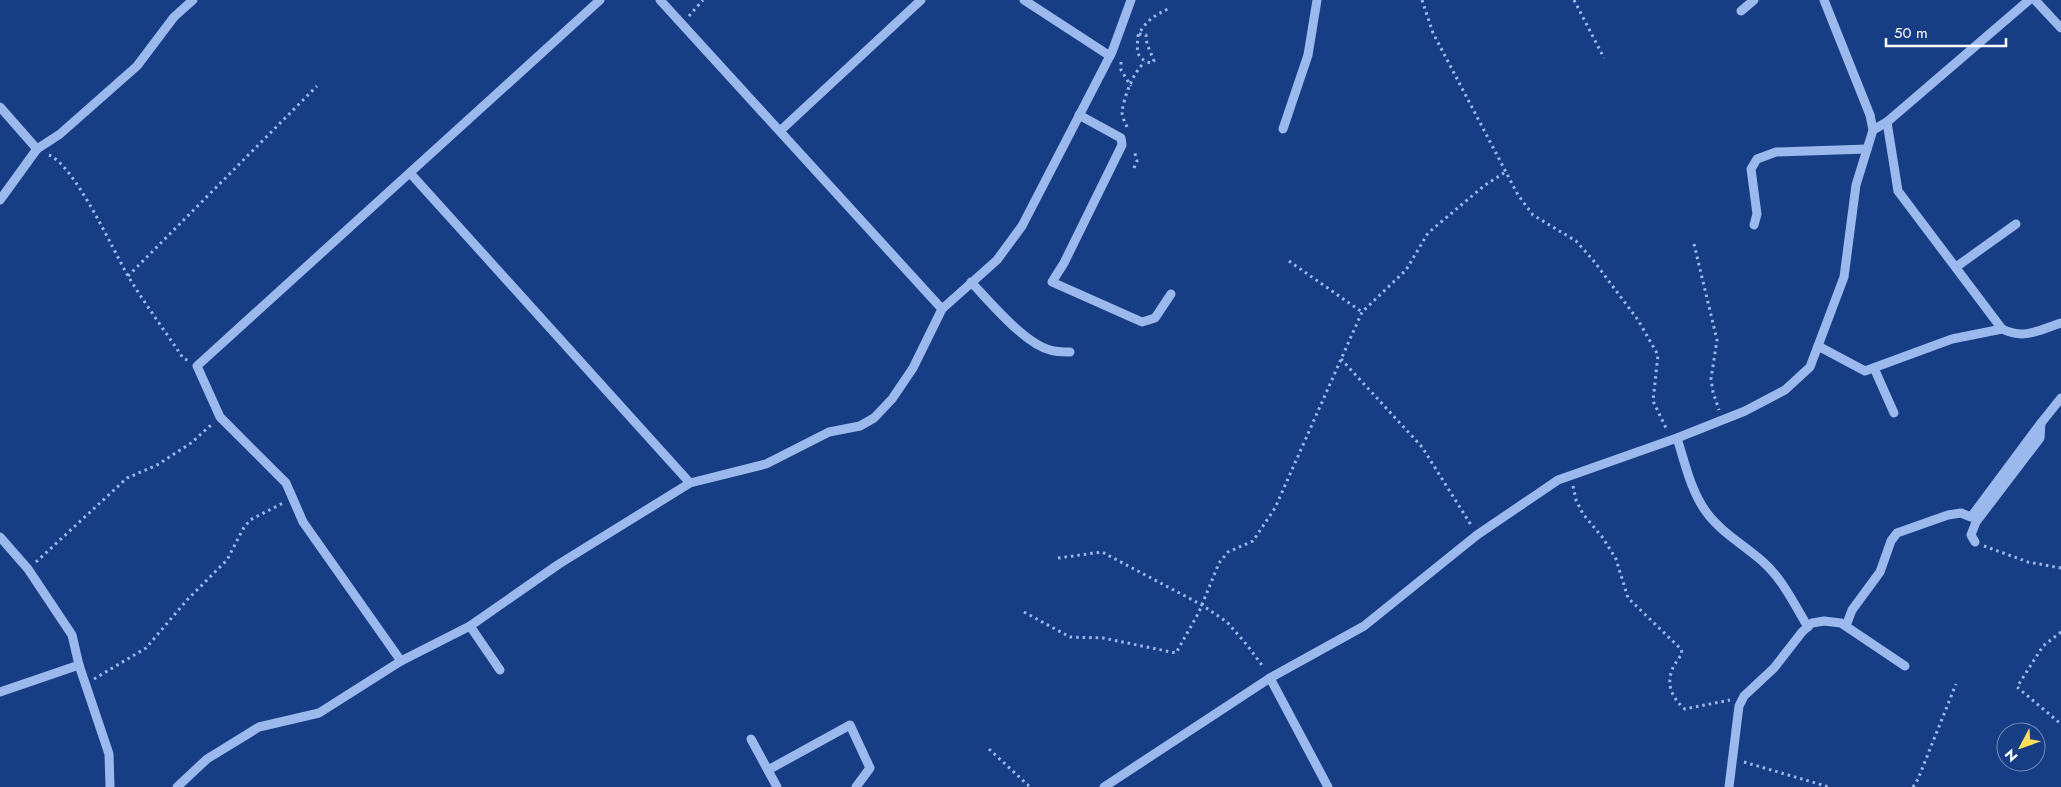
<svg xmlns="http://www.w3.org/2000/svg" width="2061" height="787" font-family="Jost,sans-serif">
	<rect width="100%" height="100%" fill="#173d85"/>
	<g fill="none" stroke-linecap="round" stroke-linejoin="round">
		<!-- path -->
		<g stroke="#9cb9ed" stroke-width="3" stroke-dasharray="2.5 4" stroke-linecap="butt">
			<polyline points="1422,0 1433,33 1518,195 1533,215 1576,241 1593,260 1638,320 1658,355 1653,401 1667,430"/>
			<polyline points="1574,0 1604,58"/>
			<polyline points="689,16 703,0"/>
			<path d="M1139,34l7,1 1,9 7,17 -3,2c-16,-4 -14,-14 -13,-27 7,-15 17,-21 32,-28"/>
			<polyline points="1121,62 1121,70 1131,86"/>
			<path d="M1127,127c-2,-5 -5,-10 -5,-15 2,-15 11,-40 23,-50"/>
			<path d="M49,155c26,11 63,93 79,121 17,28 37,55 55,82l6,3"/>
			<polyline points="1134,168 1137,161 1134,150"/>
			<polyline points="1694,244 1717,340 1711,379 1713,392 1719,410"/>
			<polyline points="1289,261 1362,312"/>
			<polyline points="128,276 317,86"/>
			<polyline points="1341,359 1422,447 1471,525"/>
			<path d="M1573,486l3,14 7,14 20,24 13,21 12,39 53,51 1,4c-3,6 -8,11 -10,17 -6,16 1,29 13,39l45,-9"/>
			<polyline points="1984,546 2028,562 2061,568"/>
			<polyline points="1058,558 1102,552 1202,605 1227,622 1247,645 1264,668"/>
			<polyline points="36,562 127,478 157,465 191,443 211,425"/>
			<polyline points="1024,612 1070,637 1103,638 1176,653 1199,612 1219,563 1228,552 1253,541 1275,508 1362,312 1406,270 1428,233 1485,185 1507,171"/>
			<polyline points="2061,632 2043,646 2017,687 2061,724"/>
			<polyline points="94,679 146,648 187,600 227,560 243,529 250,520 283,503"/>
			<polyline points="989,749 1030,787"/>
			<polyline points="1744,762 1829,787"/>
			<polyline points="1913,787 1918,779 1956,684"/>
		</g>
		<!-- minor -->
		<g stroke="#9cb9ed" stroke-width="9">
			<polyline points="660,0 942,309"/>
			<polyline points="1024,0 1110,56"/>
			<polyline points="2035,0 2061,28"/>
			<polyline points="1741,11 1754,0"/>
			<polyline points="0,107 37,149"/>
			<polyline points="1079,115 1121,138 1122,145 1064,263 1052,282 1142,322 1155,318 1171,294"/>
			<path d="M1887,122l11,69 104,138c23,11 37,1 59,-6"/>
			<polyline points="1283,129 1308,55 1317,0"/>
			<polyline points="1873,130 1887,122 2029,0"/>
			<polyline points="780,131 921,0"/>
			<polyline points="410,173 690,483"/>
			<polyline points="0,200 37,149 60,134 137,66 174,17 193,0"/>
			<polyline points="1754,225 1757,214 1751,169 1757,159 1776,152 1867,149"/>
			<polyline points="1956,267 2016,224"/>
			<path d="M971,282c19,20 53,61 79,68 6,2 13,2 20,2"/>
			<polyline points="1818,346 1865,371 1952,339 2002,329"/>
			<polyline points="1874,368 1894,413"/>
			<path d="M1677,438c8,25 14,54 30,75 14,19 37,32 55,48 20,17 32,43 46,66"/>
			<polyline points="0,537 28,569 72,635 79,665 109,754 110,787"/>
			<polyline points="1975,542 1971,535 1976,522 2040,438 2041,423 2061,398"/>
			<polyline points="470,626 500,670"/>
			<polyline points="1846,626 1852,610 1880,572 1891,541 1897,533 1948,515 1961,513 1971,517 2041,423"/>
			<polyline points="401,661 303,522 286,483 220,417 197,366 600,0"/>
			<polyline points="1270,678 1328,787"/>
			<polyline points="0,692 79,665"/>
			<polyline points="751,739 777,787"/>
			<polyline points="768,770 850,725 870,768 856,787"/>
			<polyline points="177,787 207,759 259,727 319,713 401,661 470,626 559,564 690,483 766,464 829,432 860,426 874,418 892,399 913,368 942,309 997,260 1022,226 1112,52 1131,0"/>
			<polyline points="1104,787 1270,678 1364,626 1477,535 1558,480 1677,438 1745,411 1785,390 1810,367 1844,277 1856,185 1873,130 1870,115 1824,0"/>
			<polyline points="1729,787 1739,706 1744,696 1774,668 1802,632 1812,623 1824,621 1841,623 1905,666"/>
		</g>
	</g>
	<!-- north arrow -->
	<g transform="translate(2021 747) rotate(229)"><circle r="24" fill="#173d85" stroke="#748bb6"/>
	<path d="M0-4L9 19L0 12L-9 19Z" fill="#ffdf58"/>
	<text y="-8" font-size="14" font-weight="bold" text-anchor="middle" fill="#ffffff">N</text>
	</g>
	<!-- scale -->
	<path d="M1886 38v8h120v-8" fill="none" stroke="#ffffff" stroke-width="2.5"/>
	<text x="1894" y="38" font-size="15" fill="#ffffff" stroke="#173d85" stroke-width="4" paint-order="stroke">50 m</text>
</svg>
